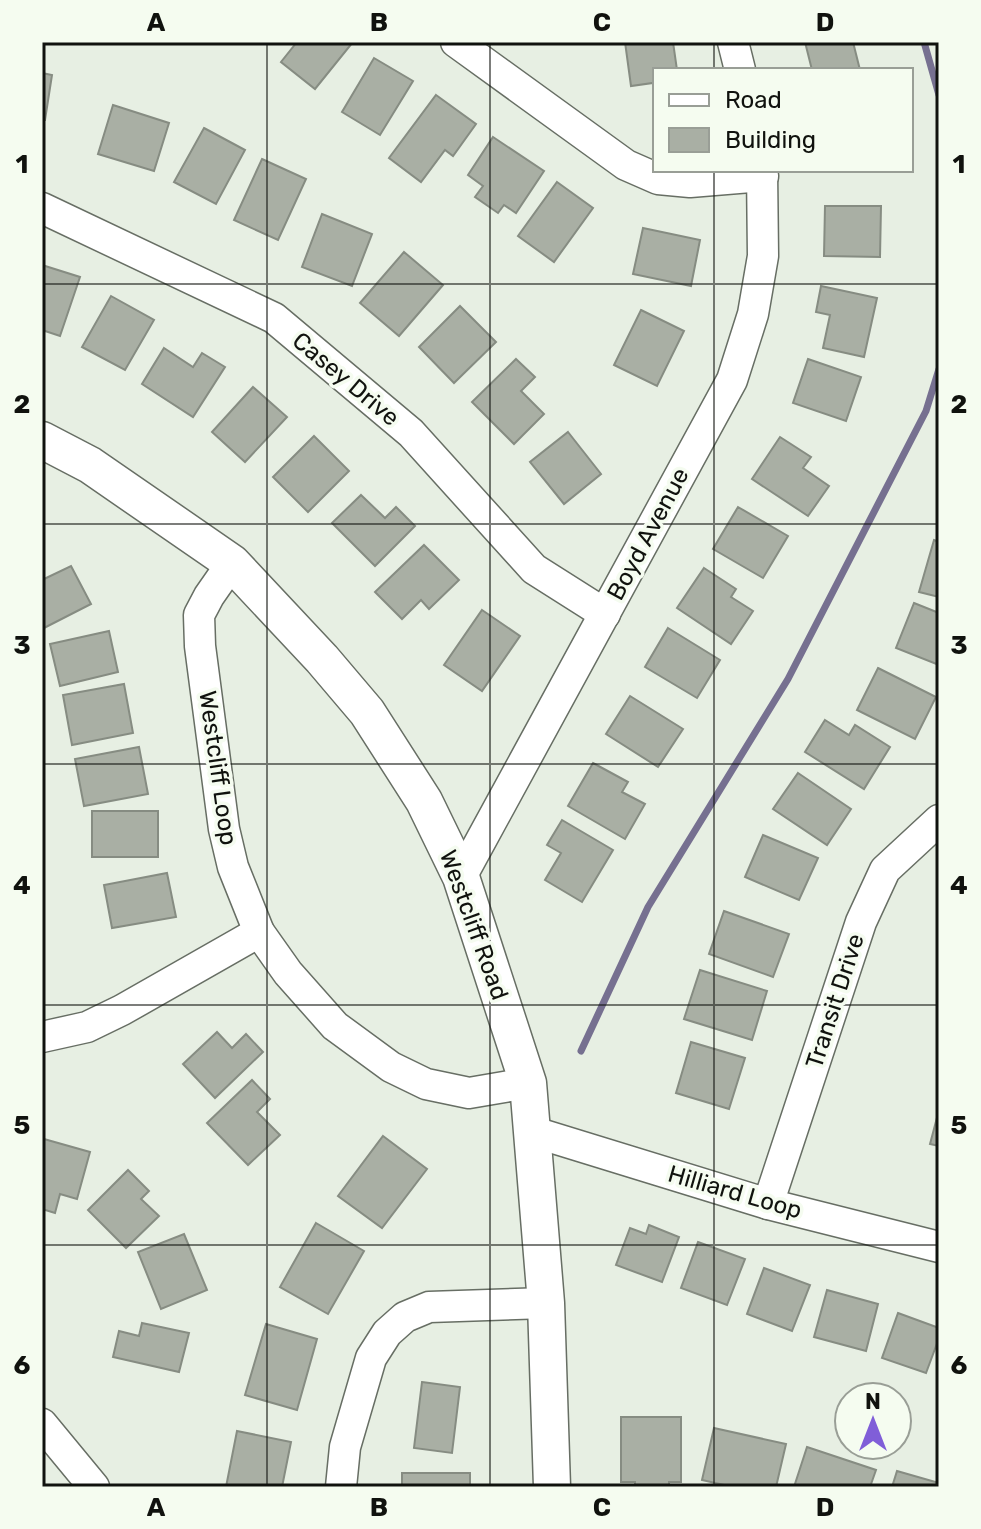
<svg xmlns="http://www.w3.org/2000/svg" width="981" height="1529" font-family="Rubik,sans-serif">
	<rect width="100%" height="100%" fill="#e7efe3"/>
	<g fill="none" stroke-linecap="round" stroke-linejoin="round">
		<!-- stream -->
		<g stroke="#767090" stroke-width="7">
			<polyline points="924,42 939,95"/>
			<polyline points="581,1051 648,907 788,679 926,411 939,369"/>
		</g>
	</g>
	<!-- building -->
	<g fill="#a9afa4" stroke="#868c82" stroke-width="2">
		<polygon points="297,42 353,42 315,89 281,62"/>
		<polygon points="625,42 673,42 677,70 655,70 655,99 653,83 631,86"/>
		<polygon points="805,42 853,42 860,70 812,70"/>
		<polygon points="374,58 413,81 380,135 342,112"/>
		<polygon points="42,73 52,75 45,120 42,120"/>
		<polygon points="436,95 476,124 453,156 445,150 421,182 389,158"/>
		<polygon points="113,105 169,123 154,171 98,154"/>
		<polygon points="204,128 245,150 216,204 174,182"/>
		<polygon points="493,137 544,171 516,213 504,205 498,213 475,197 483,186 468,175"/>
		<polygon points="262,159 306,179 278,240 234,220"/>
		<polygon points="557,182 593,208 554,262 518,236"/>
		<polygon points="825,206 881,206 880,257 824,256"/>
		<polygon points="322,214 372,234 352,286 302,267"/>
		<polygon points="643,228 700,240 691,286 633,274"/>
		<polygon points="404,252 443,285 399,336 360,303"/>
		<polygon points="42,265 80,277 60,336 42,330"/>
		<polygon points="821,286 877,298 864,357 823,348 830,315 816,312"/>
		<polygon points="111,296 154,320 125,370 82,347"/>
		<polygon points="460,306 496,342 454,383 419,347"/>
		<polygon points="641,310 684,331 657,386 614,365"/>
		<polygon points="164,348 193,367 202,353 225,367 193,417 142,384"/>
		<polygon points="516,359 535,377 521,391 544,414 514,444 472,402"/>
		<polygon points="808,359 861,377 846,421 793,403"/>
		<polygon points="253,387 287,417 245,462 212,432"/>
		<polygon points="568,432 601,474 564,504 530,462"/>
		<polygon points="314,436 349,471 308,512 273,477"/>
		<polygon points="780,437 811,457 803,468 829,486 808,516 752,479"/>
		<polygon points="361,495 385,518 396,507 415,526 375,566 332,523"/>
		<polygon points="738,507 788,536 763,578 713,549"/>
		<polygon points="934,540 939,542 939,597 919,592"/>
		<polygon points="424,545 459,580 429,609 421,600 402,619 375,592"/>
		<polygon points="71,566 91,604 42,629 42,580"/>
		<polygon points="704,568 736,589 731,597 753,611 731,644 677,608"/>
		<polygon points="914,603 939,613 939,665 896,648"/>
		<polygon points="482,610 520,636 482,691 444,665"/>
		<polygon points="668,628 720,660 697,698 645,667"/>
		<polygon points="109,631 118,672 60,686 50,644"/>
		<polygon points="878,668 936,697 915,739 857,710"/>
		<polygon points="124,684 133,733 72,745 63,695"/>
		<polygon points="630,696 683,729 658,767 606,734"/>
		<polygon points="825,720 849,735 855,725 890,747 864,789 805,752"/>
		<polygon points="139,747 148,794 84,806 75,759"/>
		<polygon points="593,763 628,782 622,792 645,804 625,839 568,806"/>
		<polygon points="798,773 851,809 827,845 773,809"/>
		<rect x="92" y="811" width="66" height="46"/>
		<polygon points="562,820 613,850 582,902 545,880 561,853 547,845"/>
		<polygon points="763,835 818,858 799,900 745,877"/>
		<polygon points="167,873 176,917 112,928 104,885"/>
		<polygon points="724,911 789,934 773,977 709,954"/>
		<polygon points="700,970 767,991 752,1040 684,1019"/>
		<polygon points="217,1032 232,1048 246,1034 263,1052 215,1098 183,1064"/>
		<polygon points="691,1042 745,1058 729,1109 676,1093"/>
		<polygon points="252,1080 270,1099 257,1112 280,1135 248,1165 207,1123"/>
		<polygon points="939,1110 939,1146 930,1144"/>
		<polygon points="383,1136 427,1169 382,1228 338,1196"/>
		<polygon points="44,1139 90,1152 77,1199 60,1194 55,1213 42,1209 42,1147"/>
		<polygon points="128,1170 149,1191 141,1199 159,1216 126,1248 88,1210"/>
		<polygon points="316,1223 364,1251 328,1314 280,1287"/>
		<polygon points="649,1225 679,1237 662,1282 616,1265 630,1228 646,1234"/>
		<polygon points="184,1234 207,1290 161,1309 138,1252"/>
		<polygon points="698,1242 745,1259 727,1305 681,1288"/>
		<polygon points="764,1268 810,1285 792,1331 747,1314"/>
		<polygon points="827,1290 878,1304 866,1351 814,1337"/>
		<polygon points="898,1313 939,1328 939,1338 926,1373 882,1358"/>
		<polygon points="142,1323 189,1333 179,1372 113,1357 119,1331 139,1336"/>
		<polygon points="266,1324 317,1339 297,1410 245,1395"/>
		<polygon points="422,1382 460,1387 452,1453 414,1448"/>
		<polygon points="621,1417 681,1417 681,1482 669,1482 669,1487 635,1487 635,1482 621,1482"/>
		<polygon points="714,1428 786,1444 776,1487 733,1487 702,1480"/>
		<polygon points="237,1431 291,1442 282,1487 226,1487"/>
		<polygon points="807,1447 876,1470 870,1487 794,1487"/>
		<polygon points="897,1471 939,1483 939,1487 892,1487"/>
		<rect x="402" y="1473" width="68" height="14"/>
	</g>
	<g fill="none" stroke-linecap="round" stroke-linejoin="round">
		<defs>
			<g id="minor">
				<polyline points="456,42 626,165 658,179 690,182 763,176"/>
				<polyline points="733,42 740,70"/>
				<polyline points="42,208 274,318 411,433 534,569 605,614"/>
				<polyline points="232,563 209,596 199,615 200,646 224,829 233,867 259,932 288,973 335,1026 391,1067 426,1084 469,1093 528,1083"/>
				<polyline points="461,877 732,380 753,314 763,256 762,170"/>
				<polyline points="42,1037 87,1027 122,1010 259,932"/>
				<polyline points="534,1132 768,1204 939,1247"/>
				<polyline points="768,1204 861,922 885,870 939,820"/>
				<polyline points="42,1424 94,1487"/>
				<polyline points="341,1487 345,1447 371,1358 387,1333 405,1317 429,1307 546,1303"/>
			</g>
			<polyline id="tertiary" points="42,440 90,465 232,563 322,659 367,712 424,801 461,877 528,1083 546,1303 552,1487"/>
		</defs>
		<!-- minor casing -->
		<use href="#minor" stroke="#676e64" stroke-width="33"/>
		<!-- tertiary casing -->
		<use href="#tertiary" stroke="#676e64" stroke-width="39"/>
		<!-- minor -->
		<use href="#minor" stroke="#fff" stroke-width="30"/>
		<!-- tertiary -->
		<use href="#tertiary" stroke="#fff" stroke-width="36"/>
	</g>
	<!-- grid -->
	<path fill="none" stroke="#10120e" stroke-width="2" stroke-opacity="0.55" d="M267,42v1445M490,42v1445M714,42v28M714,170v1317M42,284h897M42,524h897M42,764h897M42,1005h897M42,1245h897"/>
	<g text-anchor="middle" stroke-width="7" stroke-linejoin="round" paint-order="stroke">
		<!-- street labels -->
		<g font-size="24" fill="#10120e" stroke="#f5fcf0">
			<text transform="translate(346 379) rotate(40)" y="8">Casey Drive</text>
			<text transform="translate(648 534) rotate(-62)" y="8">Boyd Avenue</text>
			<text transform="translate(218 768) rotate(82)" y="8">Westcliff Loop</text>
			<text transform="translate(474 925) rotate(70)" y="8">Westcliff Road</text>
			<text transform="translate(835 1001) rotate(-72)" y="8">Transit Drive</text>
			<text transform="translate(735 1192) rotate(16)" y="8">Hilliard Loop</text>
		</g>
	</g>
	<!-- border -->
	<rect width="981" height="1529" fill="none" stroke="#f5fcf0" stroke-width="88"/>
	<!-- legend -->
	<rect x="653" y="68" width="260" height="104" fill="#f5fcf0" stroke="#999e96" stroke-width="2"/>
	<rect x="669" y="94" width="40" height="12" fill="#ffffff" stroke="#999e96" stroke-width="2"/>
	<text x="725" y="108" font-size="24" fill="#10120e">Road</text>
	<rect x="669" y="128" width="40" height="24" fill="#a9afa4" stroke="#999e96" stroke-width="2"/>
	<text x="725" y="148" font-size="24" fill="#10120e">Building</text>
	<!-- north arrow -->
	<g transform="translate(873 1421)"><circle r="38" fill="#f5fcf0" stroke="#999e96" stroke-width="2"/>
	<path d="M0-6L14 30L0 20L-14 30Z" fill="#805ed8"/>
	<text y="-12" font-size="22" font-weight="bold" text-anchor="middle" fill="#10120e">N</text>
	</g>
	<rect x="44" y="44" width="893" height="1441" fill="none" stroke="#10120e" stroke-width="3"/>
	<g font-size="26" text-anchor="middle" font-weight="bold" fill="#10120e">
		<text x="156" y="31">A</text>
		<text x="379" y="31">B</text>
		<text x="602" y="31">C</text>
		<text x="825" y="31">D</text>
		<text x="22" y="173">1</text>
		<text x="959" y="173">1</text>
		<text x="22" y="413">2</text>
		<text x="959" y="413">2</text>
		<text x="22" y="654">3</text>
		<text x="959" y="654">3</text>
		<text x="22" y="894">4</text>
		<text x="959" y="894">4</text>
		<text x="22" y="1134">5</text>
		<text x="959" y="1134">5</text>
		<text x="22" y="1374">6</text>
		<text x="959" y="1374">6</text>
		<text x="156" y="1516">A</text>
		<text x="379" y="1516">B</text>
		<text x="602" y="1516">C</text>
		<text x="825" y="1516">D</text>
	</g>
</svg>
